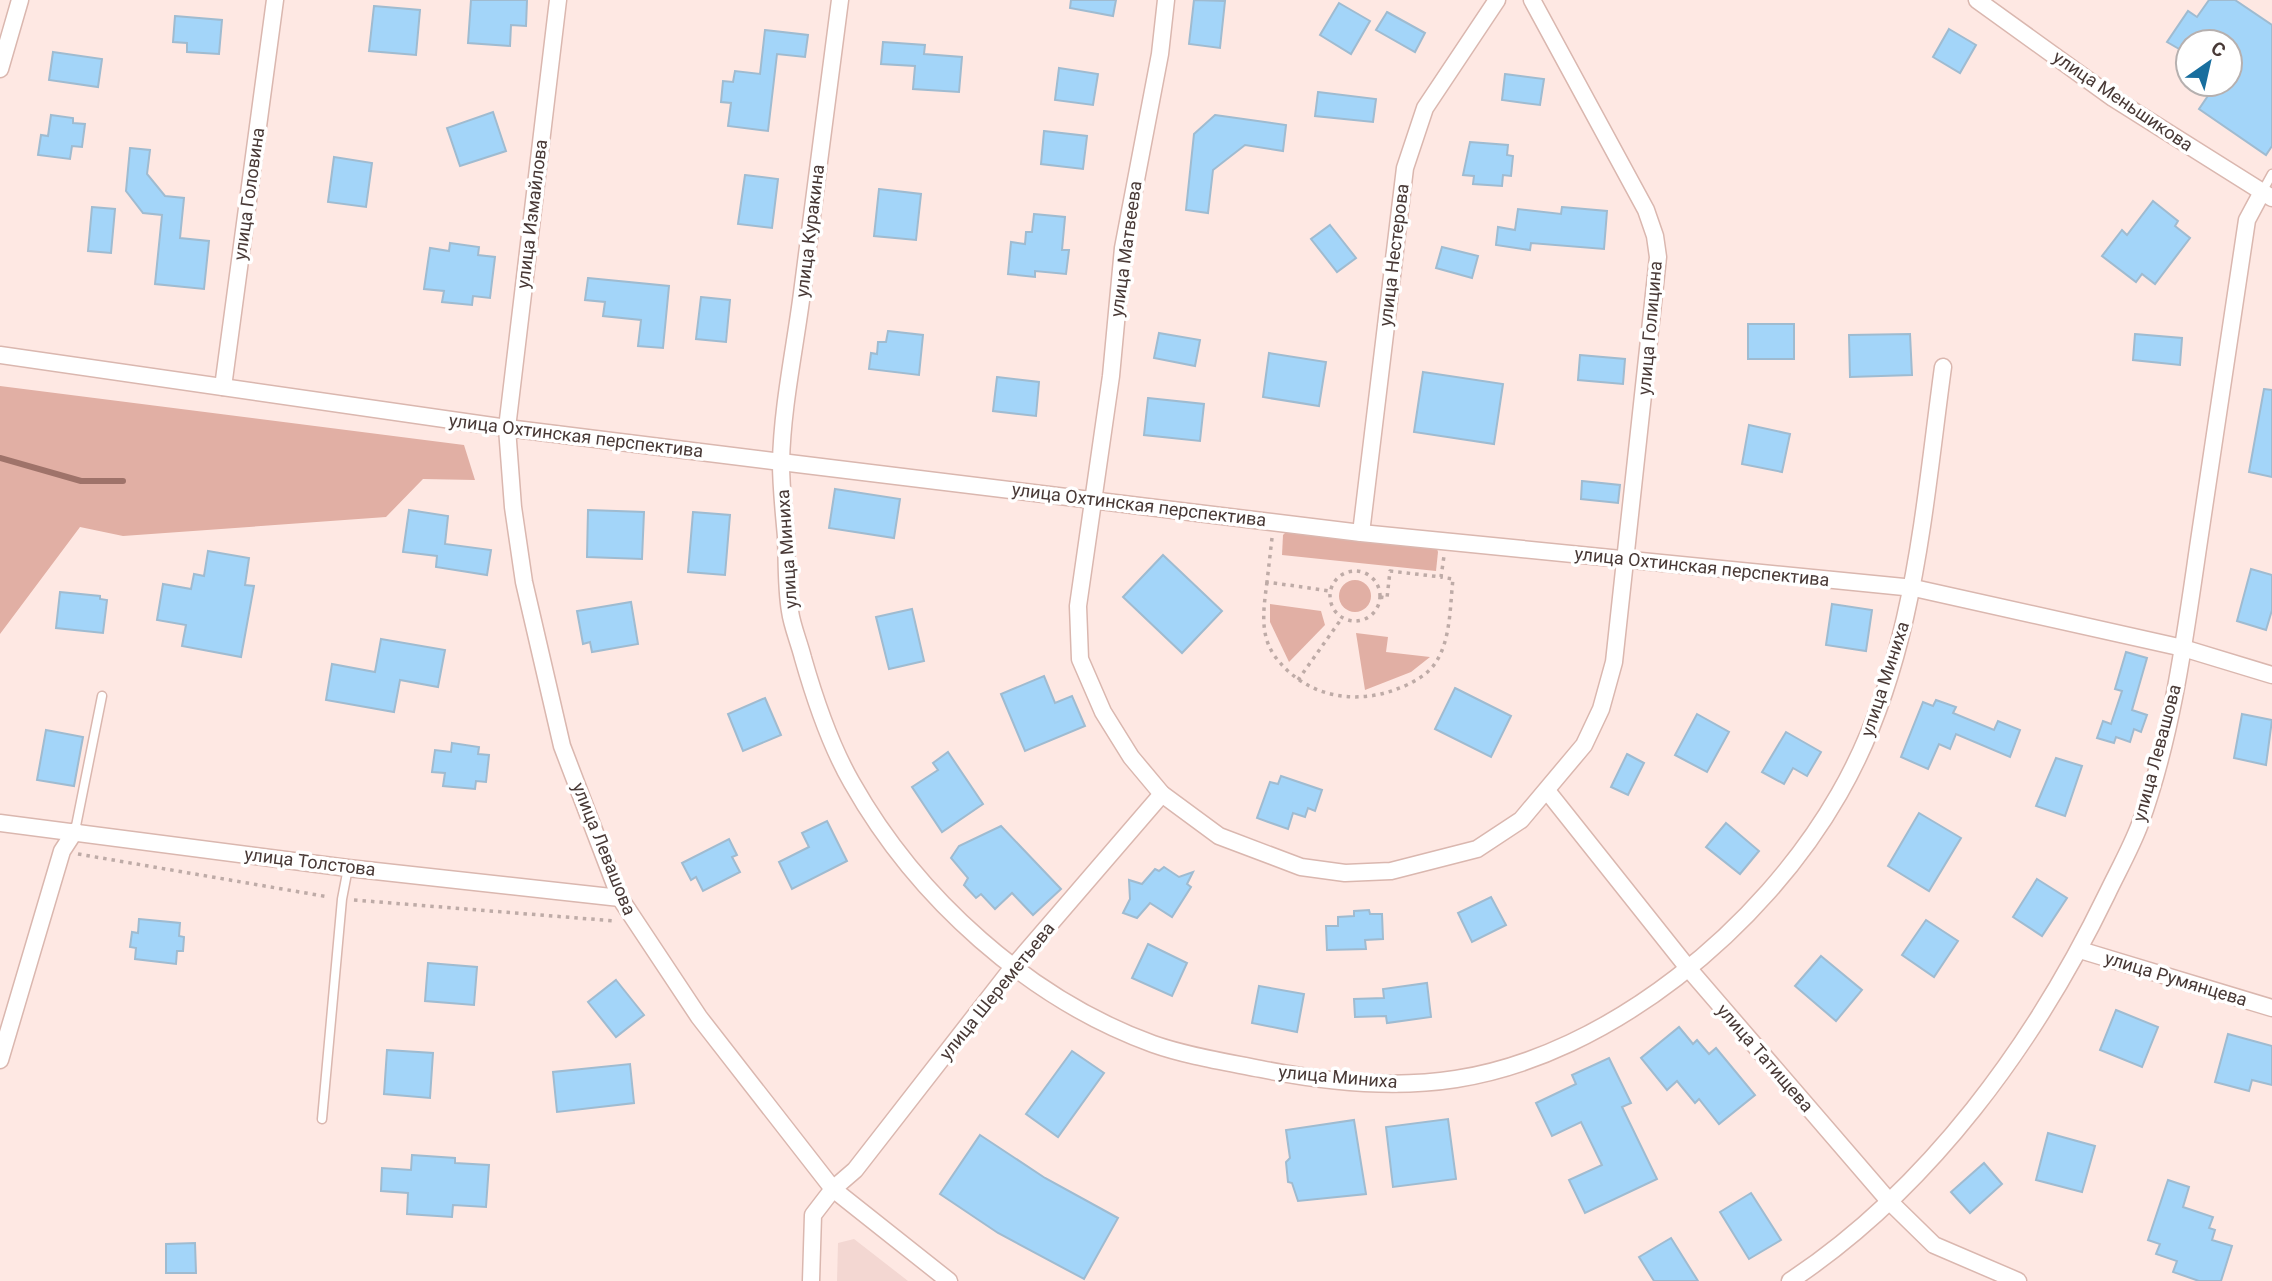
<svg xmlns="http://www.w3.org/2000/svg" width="2272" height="1281" font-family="Roboto,sans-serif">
	<rect width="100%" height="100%" fill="#fee8e3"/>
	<!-- built -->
	<polygon fill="#f3d7d2" points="854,1239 908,1281 837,1281 838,1243"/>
	<!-- green -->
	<g fill="#e1afa4">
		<polygon points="0,386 464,445 475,480 423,479 386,517 123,536 80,527 0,634"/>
		<polygon points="1290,528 1436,545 1438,552 1436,571 1282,555 1283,535"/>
		<circle cx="1355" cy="596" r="16"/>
		<polygon points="1270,604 1321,611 1325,625 1289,662 1270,622"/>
		<polygon points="1356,633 1388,637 1386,652 1430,657 1411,672 1365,690"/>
	</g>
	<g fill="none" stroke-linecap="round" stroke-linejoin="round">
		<!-- stream -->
		<polyline stroke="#9f736a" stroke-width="6" points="0,458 81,481 123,481"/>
	</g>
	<!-- building -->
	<g fill="#a3d5f9" stroke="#9fbbd0" stroke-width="2">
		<polygon points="471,0 527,0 526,26 511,25 510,46 468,43"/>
		<polygon points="1071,0 1116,0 1113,16 1070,8"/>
		<polygon points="1194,0 1225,1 1220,48 1189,44"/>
		<polygon points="2209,0 2235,0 2272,25 2272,146 2266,155 2199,109 2216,84 2230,84 2230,42 2188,42 2188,54 2167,42 2188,11 2197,17"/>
		<polygon points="1339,3 1370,21 1351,54 1320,35"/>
		<polygon points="374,6 420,10 416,55 369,51"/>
		<polygon points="1387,12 1425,33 1415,52 1376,30"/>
		<polygon points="175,16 222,20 219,54 187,52 187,43 173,42"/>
		<polygon points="1949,29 1976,45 1960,73 1933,57"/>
		<polygon points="765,30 808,35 805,57 777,54 768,131 728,126 731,103 721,102 723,81 733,82 735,71 760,74"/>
		<polygon points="883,42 925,45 924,54 962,57 959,92 913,89 915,66 881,64"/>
		<polygon points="53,52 102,59 98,87 49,80"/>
		<polygon points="1059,68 1098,74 1093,105 1055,100"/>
		<polygon points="1505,74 1544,79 1540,105 1502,100"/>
		<polygon points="1318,92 1376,99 1373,122 1315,116"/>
		<polygon points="493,112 506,151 460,166 447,128"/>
		<polygon points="51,115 73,118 73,123 85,124 82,147 72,146 70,159 38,155 41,135 48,136"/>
		<polygon points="1215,115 1286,125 1283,151 1245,145 1213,170 1208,213 1186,210 1194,134"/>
		<polygon points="1044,131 1087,136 1083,169 1041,164"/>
		<polygon points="1470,142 1508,145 1507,155 1513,156 1511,176 1503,175 1502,186 1473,184 1474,176 1463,175"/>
		<polygon points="130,148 150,150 147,174 165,196 184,198 180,238 209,241 204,289 155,284 162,215 143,213 126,191"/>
		<polygon points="334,157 372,163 366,207 328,202"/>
		<polygon points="745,175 778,179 772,228 738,224"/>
		<polygon points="879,189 921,194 916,240 874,236"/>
		<polygon points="2153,201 2178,221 2175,226 2190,238 2155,284 2142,274 2136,282 2102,256 2122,230 2127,235"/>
		<polygon points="92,207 115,209 111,253 88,251"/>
		<polygon points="1562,207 1607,211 1604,249 1531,243 1530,250 1496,245 1498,227 1515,230 1518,209 1561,214"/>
		<polygon points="1034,214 1065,217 1062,250 1069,250 1066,274 1035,271 1035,277 1008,274 1011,242 1025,244 1026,232 1032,232"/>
		<polygon points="1330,225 1356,258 1337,272 1311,239"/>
		<polygon points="450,243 479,247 478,255 495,257 490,298 473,296 472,305 442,302 444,291 424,289 430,248 449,251"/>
		<polygon points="1442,247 1478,256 1472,278 1436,268"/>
		<polygon points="588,278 669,286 663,348 638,346 641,320 603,316 605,302 585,300"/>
		<polygon points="701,297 730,300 726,342 696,339"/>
		<rect x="1748" y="324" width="46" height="35"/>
		<polygon points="888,331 923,335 919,375 869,369 871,353 877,354 878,342 886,342"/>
		<polygon points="1159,333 1200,340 1195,366 1154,358"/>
		<polygon points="1910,334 1912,375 1850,377 1849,335"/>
		<polygon points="2135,334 2182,338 2180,365 2133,360"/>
		<polygon points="1269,353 1326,362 1319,406 1263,397"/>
		<polygon points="1580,355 1625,359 1623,384 1578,380"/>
		<polygon points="1423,372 1503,384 1494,444 1414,432"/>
		<polygon points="997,377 1039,382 1036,416 993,411"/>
		<polygon points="2264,389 2272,390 2272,477 2249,472"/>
		<polygon points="1148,398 1204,404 1200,441 1144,435"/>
		<polygon points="1749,425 1790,434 1782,472 1742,464"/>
		<polygon points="1582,481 1620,485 1618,503 1581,499"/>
		<polygon points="835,489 900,499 894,538 829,528"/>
		<polygon points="409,510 448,516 445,544 491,550 487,575 436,567 437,556 403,552"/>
		<polygon points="588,510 644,512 642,559 587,557"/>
		<polygon points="693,512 730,515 725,575 688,572"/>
		<polygon points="208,551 249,558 245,585 254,586 241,657 182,646 186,625 157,620 163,584 191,589 194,574 204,576"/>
		<polygon points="1163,555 1222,611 1182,653 1123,597"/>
		<polygon points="2251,569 2272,575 2272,610 2266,630 2237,621"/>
		<polygon points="60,592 100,596 100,599 107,600 103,633 56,628"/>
		<polygon points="631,602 638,644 592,652 590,642 583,644 577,611"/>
		<polygon points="1832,604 1872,610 1866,651 1826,645"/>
		<polygon points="912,609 924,661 889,669 876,617"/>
		<polygon points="381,639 445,650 438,687 400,680 394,712 326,700 332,664 375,672"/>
		<polygon points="2126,652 2147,658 2132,710 2147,715 2141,732 2134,729 2130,742 2116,737 2114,743 2097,738 2103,721 2111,724 2122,691 2115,689"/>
		<polygon points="1044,676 1055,703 1072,696 1085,726 1025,751 1001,694"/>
		<polygon points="1455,688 1511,716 1491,757 1435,729"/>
		<polygon points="765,698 781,735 743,751 728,714"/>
		<polygon points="1936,700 1956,707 1953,713 1994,730 1998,721 2020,730 2010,757 1956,734 1950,749 1939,744 1928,769 1901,757 1923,702 1933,706"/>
		<polygon points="1697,714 1729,732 1707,772 1675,755"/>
		<polygon points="2242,714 2272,720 2266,765 2234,758"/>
		<polygon points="46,730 83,737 74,786 37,780"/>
		<polygon points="1786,732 1821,752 1807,776 1793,768 1784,784 1762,772"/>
		<polygon points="452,743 479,747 478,754 489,755 486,782 476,781 475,789 443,786 445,773 432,772 435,750 451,752"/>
		<polygon points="948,752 983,804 942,832 912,787 938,770 933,763"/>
		<polygon points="1627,754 1644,763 1628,795 1611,787"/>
		<polygon points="2056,758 2082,766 2065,816 2036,806"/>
		<polygon points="1281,776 1322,790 1315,811 1308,808 1305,817 1293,813 1288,829 1257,818 1270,782 1278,784"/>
		<polygon points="1919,813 1961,838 1929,891 1888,866"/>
		<polygon points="827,821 847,861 792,889 779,862 809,847 802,833"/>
		<polygon points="1726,823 1759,851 1740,874 1706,847"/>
		<polygon points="1001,826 1061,889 1033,915 1012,893 995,909 981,894 976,898 964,885 968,878 951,858 959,846"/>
		<polygon points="729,839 737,855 732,857 740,872 703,891 696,877 691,880 682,863"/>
		<polygon points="1164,867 1179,877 1193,872 1187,884 1191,887 1172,917 1150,903 1137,918 1123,913 1130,899 1129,880 1142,884 1155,869 1159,871"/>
		<polygon points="2037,879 2067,898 2042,936 2013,917"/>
		<polygon points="1491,897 1506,925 1472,942 1458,913"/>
		<polygon points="1369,910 1370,914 1382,914 1383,939 1365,940 1366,949 1327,950 1326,926 1338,926 1338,917 1354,916 1354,911"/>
		<polygon points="139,919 180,923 179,936 184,937 183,951 177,951 176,964 135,959 136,948 130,947 132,932 138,933"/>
		<polygon points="1926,920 1958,941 1934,977 1902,955"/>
		<polygon points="1148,944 1187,963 1172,996 1132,978"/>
		<polygon points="1821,956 1862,990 1836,1021 1795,986"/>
		<polygon points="428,963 477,967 474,1005 425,1001"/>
		<polygon points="616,980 644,1015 616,1037 588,1002"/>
		<polygon points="1427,983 1431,1017 1387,1023 1386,1016 1355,1017 1354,999 1384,998 1383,989"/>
		<polygon points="1259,986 1304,994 1297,1032 1252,1023"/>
		<polygon points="2116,1010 2158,1027 2142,1067 2100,1050"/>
		<polygon points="1679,1027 1693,1044 1697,1040 1709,1054 1716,1048 1755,1095 1719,1124 1699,1099 1695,1103 1677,1081 1667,1090 1641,1058"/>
		<polygon points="2228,1034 2272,1046 2272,1085 2252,1080 2249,1091 2215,1082"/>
		<polygon points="387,1050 433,1053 430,1098 384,1094"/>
		<polygon points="1072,1051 1104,1073 1058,1137 1026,1114"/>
		<polygon points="1609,1058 1631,1103 1622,1107 1657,1179 1585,1213 1569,1180 1602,1165 1581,1122 1552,1136 1536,1103 1576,1084 1572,1075"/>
		<polygon points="630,1064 634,1103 557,1112 553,1072"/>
		<polygon points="1448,1119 1456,1179 1393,1187 1386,1127"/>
		<polygon points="1354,1120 1366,1194 1298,1201 1292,1183 1288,1182 1286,1162 1290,1158 1286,1130"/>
		<polygon points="2048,1133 2095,1146 2082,1192 2036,1180"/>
		<polygon points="980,1135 1045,1178 1118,1218 1084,1279 998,1233 940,1194"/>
		<polygon points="412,1155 455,1158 455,1163 489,1165 486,1207 453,1205 452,1217 407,1214 408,1193 381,1191 382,1168 411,1170"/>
		<polygon points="1984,1163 2002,1184 1970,1213 1951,1192"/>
		<polygon points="2168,1180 2189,1187 2183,1207 2213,1217 2209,1228 2215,1230 2212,1240 2232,1246 2221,1281 2199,1281 2173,1272 2177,1261 2156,1254 2160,1244 2148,1240"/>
		<polygon points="1751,1193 1781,1240 1749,1259 1720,1212"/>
		<polygon points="1671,1238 1698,1281 1654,1281 1639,1257"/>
		<polygon points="195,1243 196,1273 166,1273 166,1244"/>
	</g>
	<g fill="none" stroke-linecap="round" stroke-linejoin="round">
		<defs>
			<g id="service">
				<polyline points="2262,192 2272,174"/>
				<polyline points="75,831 102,696"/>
				<polyline points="322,1119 342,899 348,868"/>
			</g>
			<g id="minor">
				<polyline points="558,0 507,428 513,507 524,582 562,746 620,898 699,1017 833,1189 949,1281"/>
				<path d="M840,0c-13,98 -25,195 -38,293 -7,55 -20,114 -21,170 0,25 3,50 5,74 1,24 0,50 4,74 2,15 9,31 13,47 12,42 27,87 49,125 65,115 177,216 301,261 34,12 73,18 108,25 64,13 131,20 195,10 154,-24 307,-152 383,-285 75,-130 84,-281 104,-427"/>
				<polyline points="1166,0 1160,54 1123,248 1111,376 1078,606 1080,659 1103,712 1131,757 1162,794 1219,836 1301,867 1345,873 1391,871 1477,849 1521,820 1584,745 1601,709 1614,662 1658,257 1655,236 1646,210 1532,0"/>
				<polyline points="1977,0 2113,98 2272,198"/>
				<polyline points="0,69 20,0"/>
				<polyline points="0,355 507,428 781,462 1361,533 1914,588 2183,648 2272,675"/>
				<polyline points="223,387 275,0"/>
				<polyline points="1361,533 1405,168 1425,108 1497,0"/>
				<polyline points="1548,792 1688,968 1889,1201 1934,1245 2018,1281"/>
				<polyline points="0,823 348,868 620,898"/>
				<polyline points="2080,950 2272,1008"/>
				<polyline points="0,1060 62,851 75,831"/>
				<polyline points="811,1281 813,1215 833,1189 855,1170 1013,967 1162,794"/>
				<path d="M1790,1281c139,-92 245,-238 317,-387 11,-23 24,-46 33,-70 33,-91 45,-188 59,-283 16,-107 32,-214 48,-321l15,-28"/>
			</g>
		</defs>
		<!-- service casing -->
		<use href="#service" stroke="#dab7af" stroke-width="11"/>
		<!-- minor casing -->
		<use href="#minor" stroke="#dab7af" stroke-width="19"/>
		<!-- path -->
		<g stroke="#beaba7" stroke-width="3.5" stroke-dasharray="3.5 5" stroke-linecap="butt">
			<polyline points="1272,538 1267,582 1330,591"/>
			<circle cx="1355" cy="596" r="25"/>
			<path d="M1267,582c-3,24 -8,51 7,73 29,41 79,51 123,34 14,-5 31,-14 39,-27 15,-23 14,-57 17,-83l-12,-2"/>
			<polyline points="1380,597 1387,598 1390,571 1441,577 1444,556"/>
			<polyline points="1298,680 1342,618"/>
			<polyline points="78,854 329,897"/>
			<polyline points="354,900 615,921"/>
		</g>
		<!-- service -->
		<use href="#service" stroke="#fff" stroke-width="8"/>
		<!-- minor -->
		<use href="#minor" stroke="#fff" stroke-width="16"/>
	</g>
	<g text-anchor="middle" stroke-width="7" stroke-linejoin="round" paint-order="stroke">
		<!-- street labels -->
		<g font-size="18" fill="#483936" stroke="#fff">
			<text transform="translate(2123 101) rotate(34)" y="6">улица Меньшикова</text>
			<text transform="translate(249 194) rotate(-82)" y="6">улица Головина</text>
			<text transform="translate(532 214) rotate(-83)" y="6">улица Измайлова</text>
			<text transform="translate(810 231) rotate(-83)" y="6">улица Куракина</text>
			<text transform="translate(1126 249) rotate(-82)" y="6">улица Матвеева</text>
			<text transform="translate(1394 255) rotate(-83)" y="6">улица Нестерова</text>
			<text transform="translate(1650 328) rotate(-85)" y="6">улица Голицина</text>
			<text transform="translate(576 436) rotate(7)" y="6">улица Охтинская перспектива</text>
			<text transform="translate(1139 505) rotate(7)" y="6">улица Охтинская перспектива</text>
			<text transform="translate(787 549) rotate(-94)" y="6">улица Миниха</text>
			<text transform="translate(1702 567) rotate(6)" y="6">улица Охтинская перспектива</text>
			<text transform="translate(1885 679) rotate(-72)" y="6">улица Миниха</text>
			<text transform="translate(2157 753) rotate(-75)" y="6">улица Левашова</text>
			<text transform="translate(604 849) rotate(68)" y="6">улица Левашова</text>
			<text transform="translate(310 862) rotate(7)" y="6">улица Толстова</text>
			<text transform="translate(2176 979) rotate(17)" y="6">улица Румянцева</text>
			<text transform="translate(997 991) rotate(-51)" y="6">улица Шереметьева</text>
			<text transform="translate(1765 1058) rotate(49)" y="6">улица Татищева</text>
			<text transform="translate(1338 1077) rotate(5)" y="6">улица Миниха</text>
		</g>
	</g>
	<!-- north arrow -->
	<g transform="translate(2209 63) rotate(34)"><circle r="33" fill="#ffffff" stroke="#b6b0af" stroke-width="2"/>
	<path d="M0-5L12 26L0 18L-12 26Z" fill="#186e9e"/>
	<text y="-10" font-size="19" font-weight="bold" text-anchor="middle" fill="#483936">С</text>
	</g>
</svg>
